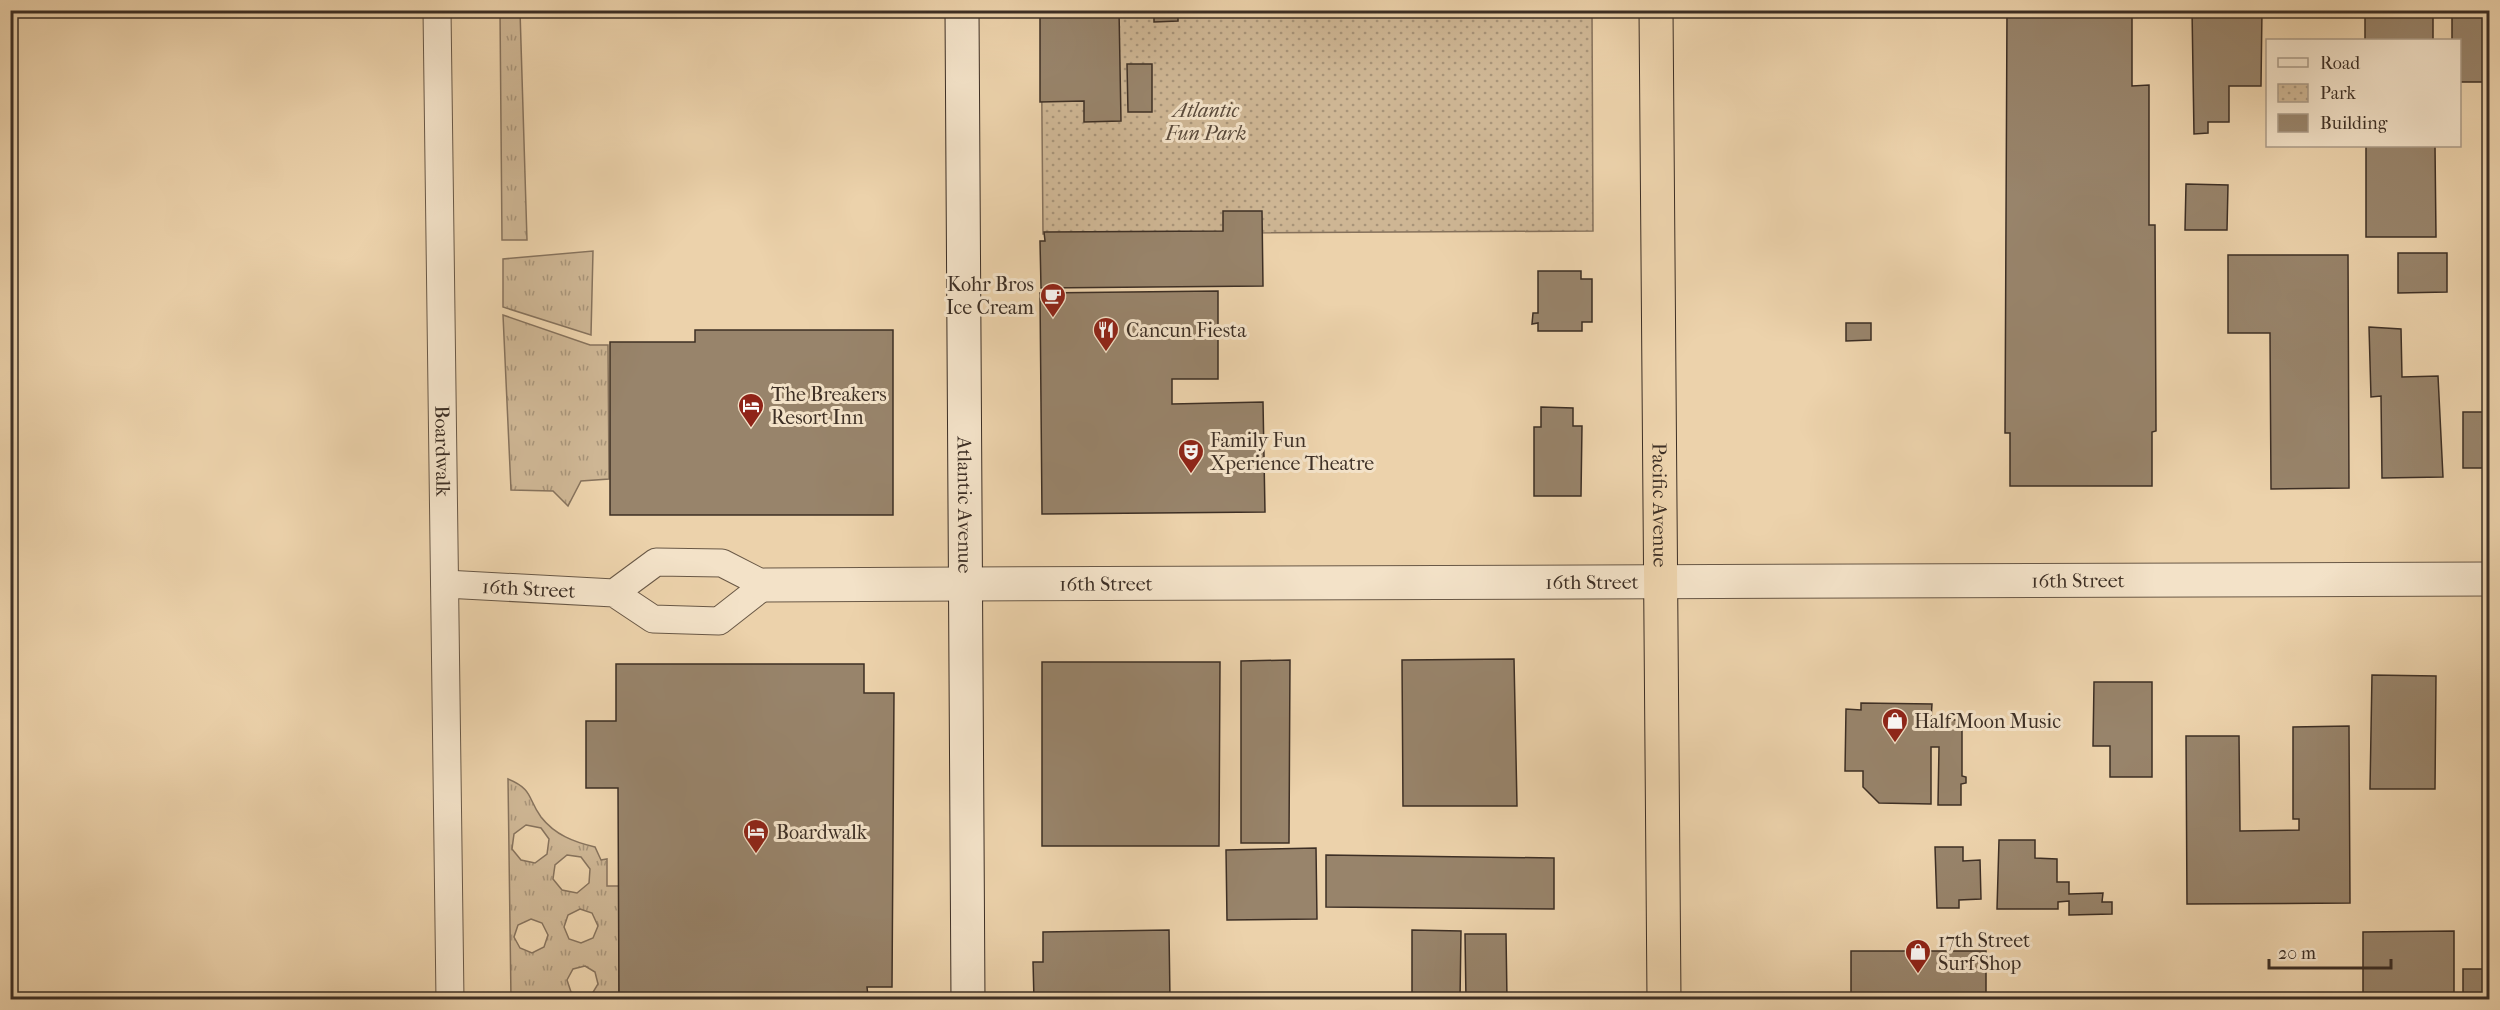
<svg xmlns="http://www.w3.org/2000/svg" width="2500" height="1010" font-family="'IM FELL French Canon',serif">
	<defs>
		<pattern id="grass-tufts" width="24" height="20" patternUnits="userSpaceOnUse" patternTransform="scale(1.5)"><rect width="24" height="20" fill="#ceb694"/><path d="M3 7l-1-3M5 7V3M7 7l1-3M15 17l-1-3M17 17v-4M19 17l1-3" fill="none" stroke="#a89479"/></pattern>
		<pattern id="park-dots" width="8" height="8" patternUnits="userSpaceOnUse" patternTransform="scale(1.5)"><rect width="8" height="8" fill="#ceb694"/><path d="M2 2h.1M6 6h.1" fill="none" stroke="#a89479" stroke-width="1.8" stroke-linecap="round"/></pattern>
	</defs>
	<rect width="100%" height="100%" fill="#ecd2ab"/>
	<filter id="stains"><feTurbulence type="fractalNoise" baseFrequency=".00333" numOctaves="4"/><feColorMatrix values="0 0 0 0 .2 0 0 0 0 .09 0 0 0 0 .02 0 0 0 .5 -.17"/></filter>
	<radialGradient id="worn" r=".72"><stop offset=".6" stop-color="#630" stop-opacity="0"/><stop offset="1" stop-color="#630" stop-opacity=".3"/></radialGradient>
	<!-- grass -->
	<g fill="url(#grass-tufts)" stroke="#86725c" stroke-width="1.5" fill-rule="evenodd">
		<polygon points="500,11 520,11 527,240 502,240"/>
		<polygon points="593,251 591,335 503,307 503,259"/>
		<polygon points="503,315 590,345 608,345 609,479 581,481 568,506 553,491 511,490"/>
		<path d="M508,779c26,11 19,19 33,38 14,18 33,25 54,30l6,13 6,-1v27h12v113h-108zM526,825l15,3 8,11 -2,15 -12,9 -14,-3 -9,-11 2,-15zM567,855l14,2 9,12 -1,14 -12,10 -15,-3 -9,-11 2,-14zM580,909l12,4 6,13 -5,12 -12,5 -12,-4 -5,-12 4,-12zM531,919l11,4 6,12 -4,12 -12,6 -12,-5 -6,-11 4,-12zM585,966l10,6 3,12 -6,10 -11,3 -10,-5 -4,-12 6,-11z"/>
	</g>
	<!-- park -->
	<polygon fill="url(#park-dots)" stroke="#86725c" stroke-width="1.5" points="1041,11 1592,11 1593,231 1043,234"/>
	<!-- building -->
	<g fill="#98846b" stroke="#3d2f25" stroke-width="1.5">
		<polygon points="1040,10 1119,10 1121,121 1084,122 1084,101 1040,102"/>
		<polygon points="1154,10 1178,10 1178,21 1154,22"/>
		<polygon points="2007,10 2132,10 2132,86 2149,85 2149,225 2155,225 2156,431 2152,432 2152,486 2010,486 2010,433 2005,433"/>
		<polygon points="2192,10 2262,10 2261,86 2229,86 2229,122 2208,122 2208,133 2194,134"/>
		<rect x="2365" y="10" width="68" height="30"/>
		<polygon points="2452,10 2490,10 2490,82 2460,82 2460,40 2452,40"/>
		<polygon points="1127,64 1152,64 1152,112 1128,112"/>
		<polygon points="2366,146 2435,146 2436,237 2366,237"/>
		<polygon points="2186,184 2228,185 2227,230 2185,230"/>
		<polygon points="1223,211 1262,211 1263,286 1041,288 1040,241 1045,241 1044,232 1223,231"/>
		<polygon points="2398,253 2447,253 2447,292 2398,293"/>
		<polygon points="2228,255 2348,255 2349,488 2271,489 2270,333 2228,333"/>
		<polygon points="1538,271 1581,271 1581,279 1592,279 1592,322 1582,322 1582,331 1538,331 1538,323 1532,324 1533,313 1538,313"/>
		<polygon points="1218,291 1218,379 1172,379 1172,404 1263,402 1265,512 1042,514 1040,293"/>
		<polygon points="1846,323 1871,323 1871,340 1846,341"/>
		<polygon points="2369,327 2401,329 2402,377 2438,376 2443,477 2382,478 2381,396 2371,397"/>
		<polygon points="695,330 893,330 893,515 610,515 610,342 695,342"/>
		<polygon points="1541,407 1573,408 1573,426 1582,426 1581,496 1534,496 1534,427 1541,427"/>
		<polygon points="2463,412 2490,412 2490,479 2484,479 2484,468 2463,468"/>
		<polygon points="1514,659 1517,806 1403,806 1402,660"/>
		<polygon points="1290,660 1289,843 1241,843 1241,661"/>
		<polygon points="1042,662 1220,662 1219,846 1042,846"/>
		<polygon points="616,664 864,664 864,693 894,693 892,987 867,987 868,996 619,1000 618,788 586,788 586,721 616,721"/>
		<polygon points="2372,675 2436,676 2435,789 2370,789"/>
		<polygon points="2094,682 2152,682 2152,777 2110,777 2110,746 2093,746"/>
		<polygon points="1861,703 1932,704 1931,720 1962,720 1962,776 1966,777 1966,783 1961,784 1961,805 1938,805 1939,747 1931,747 1931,804 1879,803 1863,787 1863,771 1845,771 1846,709 1861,710"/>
		<polygon points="2349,726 2350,903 2187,904 2186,736 2239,736 2240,831 2299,830 2299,819 2293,819 2293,727"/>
		<polygon points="1999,840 2035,840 2035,858 2057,859 2057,882 2069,882 2069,894 2103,893 2102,902 2112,902 2112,914 2069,915 2069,901 2058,902 2058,909 1997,909"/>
		<polygon points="1935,847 1963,847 1963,861 1980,860 1981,899 1959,900 1959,908 1937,908"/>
		<polygon points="1316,848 1317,919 1227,920 1226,850"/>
		<polygon points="1326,855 1554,858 1554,909 1326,907"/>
		<polygon points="1169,930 1170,1000 1034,1000 1033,962 1043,962 1043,932"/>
		<polygon points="1412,930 1461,931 1460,1000 1412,1000"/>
		<polygon points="2454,931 2454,1000 2363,1000 2363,932"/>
		<polygon points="1465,934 1506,934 1507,1000 1466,1000"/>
		<rect x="1851" y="951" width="135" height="49"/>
		<rect x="2463" y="969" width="27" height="31"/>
	</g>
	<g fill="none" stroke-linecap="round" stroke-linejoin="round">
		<defs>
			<g id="pedestrian">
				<path id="s1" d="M437,10l13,990"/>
				<path id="s2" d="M445,584l169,9 39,26 66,2 46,-36 -43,-22 -66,-1 -42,31"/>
			</g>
			<polyline id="minor" points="765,585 966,584"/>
			<g id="tertiary">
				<path id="s3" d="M966,584l1524,-5"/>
			</g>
			<g id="secondary">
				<path id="s4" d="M962,10l6,990"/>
			</g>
			<g id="trunk">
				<path id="s5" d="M1656,10l8,990"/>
			</g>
		</defs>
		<!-- pedestrian casing -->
		<use href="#pedestrian" stroke="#695846" stroke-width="29"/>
		<!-- minor casing -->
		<use href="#minor" stroke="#695846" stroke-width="35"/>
		<!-- tertiary casing -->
		<use href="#tertiary" stroke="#695846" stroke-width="35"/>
		<!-- secondary casing -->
		<use href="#secondary" stroke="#3d2f25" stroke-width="35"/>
		<!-- trunk casing -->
		<use href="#trunk" stroke="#3d2f25" stroke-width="35"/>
		<!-- pedestrian -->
		<use href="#pedestrian" stroke="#f3e2c8" stroke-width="27"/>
		<!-- minor -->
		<use href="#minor" stroke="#f3e2c8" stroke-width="33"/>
		<!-- tertiary -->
		<use href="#tertiary" stroke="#f3e2c8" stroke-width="33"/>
		<!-- secondary -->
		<use href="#secondary" stroke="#f3e2c8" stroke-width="33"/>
		<!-- trunk -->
		<use href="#trunk" stroke="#ecd2ab" stroke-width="33"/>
	</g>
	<!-- icons -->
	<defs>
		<symbol id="cafe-pin" viewBox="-11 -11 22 30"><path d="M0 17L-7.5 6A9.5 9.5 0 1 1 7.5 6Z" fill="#8f2418" stroke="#f3e2c8"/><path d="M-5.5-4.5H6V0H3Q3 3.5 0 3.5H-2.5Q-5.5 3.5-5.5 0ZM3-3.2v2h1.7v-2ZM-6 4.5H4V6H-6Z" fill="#fff"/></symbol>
		<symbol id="restaurant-pin" viewBox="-11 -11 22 30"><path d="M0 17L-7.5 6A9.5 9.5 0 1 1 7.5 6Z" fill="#8f2418" stroke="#f3e2c8"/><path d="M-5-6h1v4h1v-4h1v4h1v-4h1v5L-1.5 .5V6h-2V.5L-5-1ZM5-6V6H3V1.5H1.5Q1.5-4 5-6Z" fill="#fff"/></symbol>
		<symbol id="hotel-pin" viewBox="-11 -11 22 30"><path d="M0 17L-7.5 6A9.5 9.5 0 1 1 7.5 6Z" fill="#8f2418" stroke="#f3e2c8"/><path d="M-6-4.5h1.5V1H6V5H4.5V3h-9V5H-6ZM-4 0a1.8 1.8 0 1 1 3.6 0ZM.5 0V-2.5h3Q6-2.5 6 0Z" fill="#fff"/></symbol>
		<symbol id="theatre-pin" viewBox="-11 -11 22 30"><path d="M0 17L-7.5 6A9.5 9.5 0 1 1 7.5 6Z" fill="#8f2418" stroke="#f3e2c8"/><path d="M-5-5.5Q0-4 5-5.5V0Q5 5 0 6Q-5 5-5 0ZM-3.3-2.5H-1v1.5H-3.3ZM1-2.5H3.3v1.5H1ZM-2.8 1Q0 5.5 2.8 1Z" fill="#fff"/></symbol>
		<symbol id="shop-pin" viewBox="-11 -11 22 30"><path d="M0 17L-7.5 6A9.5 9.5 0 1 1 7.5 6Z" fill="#8f2418" stroke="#f3e2c8"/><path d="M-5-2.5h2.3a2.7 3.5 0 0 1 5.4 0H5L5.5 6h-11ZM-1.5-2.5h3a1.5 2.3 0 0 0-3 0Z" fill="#fff"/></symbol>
	</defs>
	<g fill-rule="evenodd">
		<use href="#cafe-pin" x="1038" y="281" width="30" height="40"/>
		<use href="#restaurant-pin" x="1091" y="315" width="30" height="40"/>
		<use href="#hotel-pin" x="736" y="391" width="30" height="40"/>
		<use href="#theatre-pin" x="1176" y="437" width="30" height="40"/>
		<use href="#shop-pin" x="1880" y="706" width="30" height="40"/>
		<use href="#hotel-pin" x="741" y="817" width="30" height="40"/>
		<use href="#shop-pin" x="1903" y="937" width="30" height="40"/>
	</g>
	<g text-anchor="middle" stroke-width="6" stroke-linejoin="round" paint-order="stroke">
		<!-- park labels -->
		<g font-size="20" font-style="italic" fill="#5a4a3b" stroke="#f3e2c8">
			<text x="1206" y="117">Atlantic<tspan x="1206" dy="23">Fun Park</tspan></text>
		</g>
		<!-- poi labels -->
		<g font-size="20" fill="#3d2f25" stroke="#f3e2c8" text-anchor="start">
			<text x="1034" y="291" text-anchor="end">Kohr Bros<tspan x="1034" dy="23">Ice Cream</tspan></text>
			<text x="1126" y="337">Cancun Fiesta</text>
			<text x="771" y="401">The Breakers<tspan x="771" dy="23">Resort Inn</tspan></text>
			<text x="1210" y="447">Family Fun<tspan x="1210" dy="23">Xperience Theatre</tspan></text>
			<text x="1914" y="728">Half Moon Music</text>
			<text x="776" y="839">Boardwalk</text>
			<text x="1938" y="947">17th Street<tspan x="1938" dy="23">Surf Shop</tspan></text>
		</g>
		<!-- street labels -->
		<g font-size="20" fill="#3d2f25" stroke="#f3e2c8">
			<text dy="7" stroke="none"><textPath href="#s1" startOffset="441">Boardwalk</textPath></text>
			<text dy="7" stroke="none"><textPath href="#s4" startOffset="495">Atlantic Avenue</textPath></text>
			<text dy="7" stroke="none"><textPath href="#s5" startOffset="495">Pacific Avenue</textPath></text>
			<text dy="7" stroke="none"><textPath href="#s3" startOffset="1112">16th Street</textPath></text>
			<text dy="7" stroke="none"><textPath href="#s3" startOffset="626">16th Street</textPath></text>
			<text dy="7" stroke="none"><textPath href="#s3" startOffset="140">16th Street</textPath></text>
			<text dy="7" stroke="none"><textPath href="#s2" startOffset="84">16th Street</textPath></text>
		</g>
	</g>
	<!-- margin -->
	<rect width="2500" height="1010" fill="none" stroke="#ecd2ab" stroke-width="36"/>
	<rect x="12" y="12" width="2476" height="986" fill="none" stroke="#3d2f25" stroke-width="3"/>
	<rect x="18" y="18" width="2464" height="974" fill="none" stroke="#3d2f25" stroke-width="1.5"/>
	<!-- legend -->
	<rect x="2266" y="39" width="195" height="108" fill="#f3e2c8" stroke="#aa9a87" stroke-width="1.5"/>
	<rect x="2278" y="58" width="30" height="9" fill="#f3e2c8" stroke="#aa9a87" stroke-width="1.5"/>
	<text x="2320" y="69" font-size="18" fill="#3d2f25">Road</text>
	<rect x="2278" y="84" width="30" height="18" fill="url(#park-dots)" stroke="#aa9a87" stroke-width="1.5"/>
	<text x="2320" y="99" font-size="18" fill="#3d2f25">Park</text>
	<rect x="2278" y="114" width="30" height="18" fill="#98846b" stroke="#aa9a87" stroke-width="1.5"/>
	<text x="2320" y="129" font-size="18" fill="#3d2f25">Building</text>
	<!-- scale -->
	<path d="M2269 959v9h122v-9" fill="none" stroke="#3d2f25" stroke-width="3"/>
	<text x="2278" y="959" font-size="18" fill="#3d2f25" stroke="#f3e2c8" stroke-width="4.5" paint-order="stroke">20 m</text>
	<rect width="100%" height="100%" filter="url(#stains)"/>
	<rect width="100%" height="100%" fill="url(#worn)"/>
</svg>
